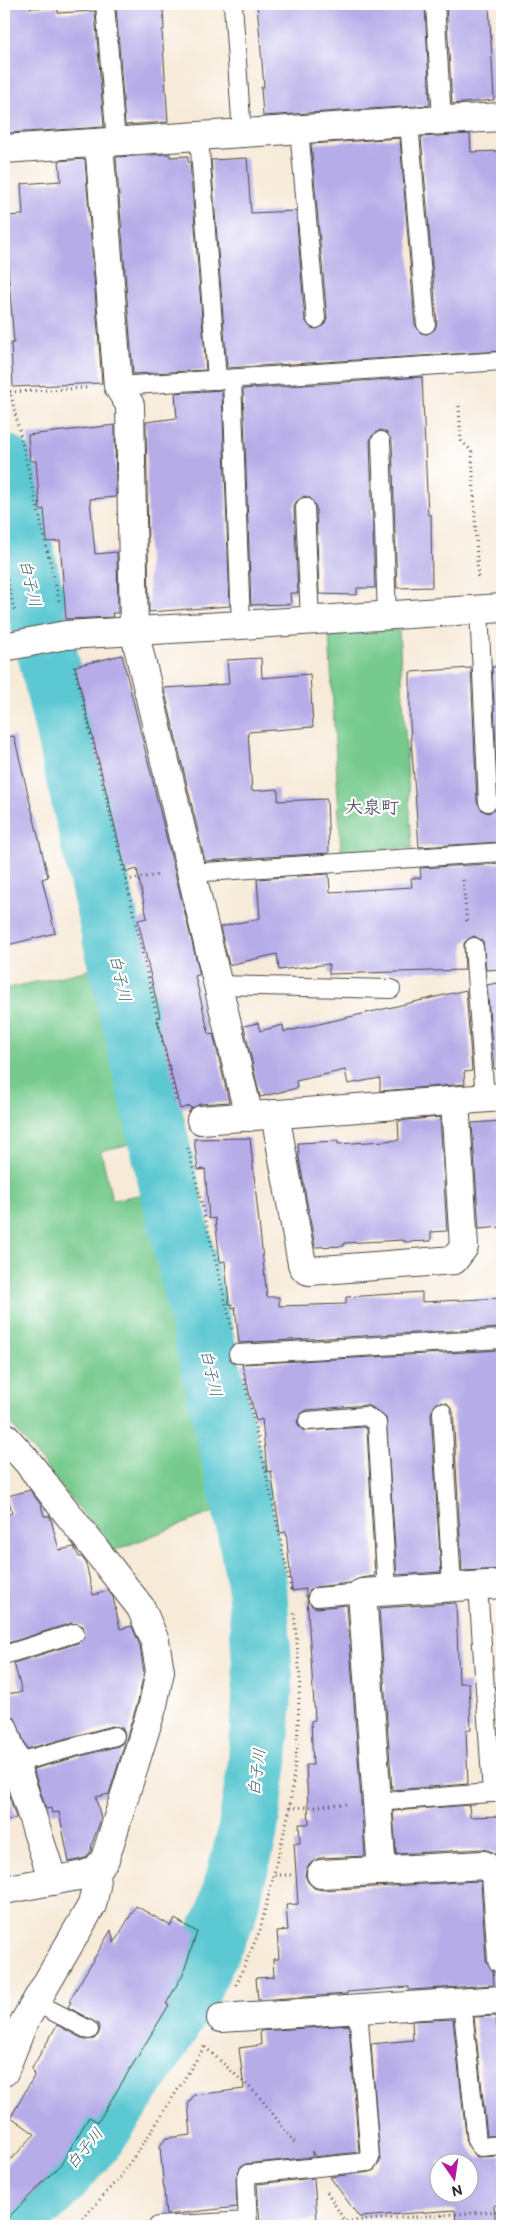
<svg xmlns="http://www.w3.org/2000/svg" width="506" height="2230" font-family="'Balsamiq Sans','Klee One',sans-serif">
	<rect width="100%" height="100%" fill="#fff"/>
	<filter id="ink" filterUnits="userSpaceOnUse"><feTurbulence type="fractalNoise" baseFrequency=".02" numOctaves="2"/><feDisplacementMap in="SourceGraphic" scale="10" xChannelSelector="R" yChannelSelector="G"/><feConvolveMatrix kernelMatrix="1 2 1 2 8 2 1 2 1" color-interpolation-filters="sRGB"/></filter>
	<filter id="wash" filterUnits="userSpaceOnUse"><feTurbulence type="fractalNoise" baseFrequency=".0096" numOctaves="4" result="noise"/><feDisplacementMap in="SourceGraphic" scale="20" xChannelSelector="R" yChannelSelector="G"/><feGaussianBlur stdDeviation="1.12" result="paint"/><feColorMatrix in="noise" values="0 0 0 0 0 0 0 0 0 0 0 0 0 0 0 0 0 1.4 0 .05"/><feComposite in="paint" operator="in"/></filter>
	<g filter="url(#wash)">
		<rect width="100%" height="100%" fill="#f7ead8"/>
		<!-- green -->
		<g fill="#76ca8d" stroke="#507a5c">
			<polygon points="399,630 412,848 341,851 329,633"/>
			<polygon points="94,969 134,1143 101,1151 112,1200 144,1194 164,1270 219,1510 113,1551 4,1415 4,989"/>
		</g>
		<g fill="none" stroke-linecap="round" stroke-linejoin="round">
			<!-- river -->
			<polyline stroke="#5bc8d2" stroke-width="60" points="4,464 241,1500 257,1585 263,1680 258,1762 247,1835 226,1915 189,1993 147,2061 99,2132 52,2187 10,2226"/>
		</g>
		<g id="blocks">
			<!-- building -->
			<g fill="#b5ace8" fill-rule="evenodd">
				<polygon points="4,4 30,4 30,8 58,7 58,13 95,11 104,127 8,133 4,68"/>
				<polygon points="257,4 425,4 430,105 263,116 261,87 264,87"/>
				<polygon points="446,4 489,4 494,100 452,104"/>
				<polygon points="163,5 164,30 162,30 168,122 125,125 116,7"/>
				<polygon points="470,134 471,152 502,151 502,351 227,368 211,160 247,158 251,213 296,211 305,320 311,328 317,329 325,324 327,318 311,144 400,138 415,325 421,333 427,334 435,329 437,323 421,137"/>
				<polygon points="170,154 170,157 188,156 188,162 190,162 206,370 133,374 116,157"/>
				<polygon points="85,159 102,383 13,387 11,343 14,343 4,216 23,215 21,184 61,181 59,161"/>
				<polygon points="422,377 428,515 431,515 432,587 397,588 392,441 386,432 380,430 372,436 370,441 375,588 357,588 357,595 319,594 316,507 310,498 304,496 296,502 294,507 298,593 290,593 291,604 251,605 243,389"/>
				<polygon points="222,390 230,606 149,612 146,422 177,418 175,393"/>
				<polygon points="115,425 116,497 90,499 95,554 117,552 118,613 112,613 113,617 66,619 60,541 47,542 44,509 40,510 36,461 30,461 28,435"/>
				<polygon points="122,655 199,971 199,975 195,976 209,1034 213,1033 229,1102 200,1104 191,1109 190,1106 180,1109 167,1057 157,1018 160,1017 138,920 147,918 137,869 126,872 75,666"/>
				<polygon points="261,658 262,678 310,674 313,727 248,732 252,791 278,789 278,801 327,799 329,853 205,861 164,688 229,684 227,660"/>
				<polygon points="502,666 502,842 419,847 410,725 410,672 471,668 477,802 483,811 489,813 497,807 499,802 492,667"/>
				<polygon points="14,736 48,877 42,879 55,933 4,946 4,737"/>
				<polygon points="502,863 502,969 486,970 483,941 474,936 468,939 464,943 465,970 329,974 329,964 279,970 277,954 229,965 220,927 260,918 257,879 329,874 330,892 412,887 411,878 421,878 420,868"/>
				<polygon points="502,982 502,1068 494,1069 487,985"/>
				<polygon points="466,990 472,1071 464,1072 465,1084 380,1091 380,1078 348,1084 345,1070 296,1081 297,1088 260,1097 244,1026 258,1023 260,1031 283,1025 284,1032"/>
				<polygon points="440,1117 447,1231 431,1232 431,1241 404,1242 404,1240 344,1243 344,1246 315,1247 299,1158 298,1143 338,1141 338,1144 399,1140 398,1121"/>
				<polygon points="502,1121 502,1227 479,1229 472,1123"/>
				<polygon points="250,1138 267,1297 279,1297 279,1306 346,1304 346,1297 422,1292 422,1302 502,1298 502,1328 239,1343 235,1307 232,1308 232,1304 229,1304 225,1261 220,1262 215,1218 209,1219 205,1169 198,1170 194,1139"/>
				<polygon points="502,1350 502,1569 462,1571 453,1411 447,1403 437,1403 431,1413 441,1572 397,1575 386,1418 372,1407 366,1405 307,1410 302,1413 297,1421 299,1427 304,1431 363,1427 367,1429 375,1576 361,1578 350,1583 316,1587 311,1589 306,1597 306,1589 292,1591 286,1532 280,1533 271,1471 267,1472 262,1419 256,1421 242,1364"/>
				<polygon points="30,1490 41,1505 44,1516 50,1516 59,1550 74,1547 79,1557 82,1557 86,1563 93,1595 108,1591 113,1597 120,1629 132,1626 140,1645 144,1673 138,1701 109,1794 96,1797 101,1819 92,1844 91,1851 86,1858 69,1862 59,1812 52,1813 51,1808 46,1809 33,1769 118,1746 123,1743 125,1734 122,1728 112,1726 27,1749 15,1718 4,1714 4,1694 22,1692 14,1663 78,1643 85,1635 83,1626 72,1623 8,1643 4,1630 4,1516 12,1513 8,1496"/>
				<polygon points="307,1598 312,1606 317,1608 347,1605 365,1856 320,1858 313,1861 307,1867 305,1875 308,1882 314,1888 322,1890 479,1881 481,1882 486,1960 493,1971 494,1985 409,1990 409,1987 347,1992 347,1994 258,2000 256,1978 274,1977 273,1959 279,1959 277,1931 288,1930 286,1905 298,1904 294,1843 300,1843 299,1824 309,1824 306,1765 313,1765 311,1721 315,1720"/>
				<polygon points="456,1603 459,1683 469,1683 471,1730 466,1730 468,1784 392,1790 379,1608"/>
				<polygon points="4,1779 16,1818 4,1822"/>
				<polygon points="469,1805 470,1817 502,1816 502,1859 493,1852 483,1849 396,1854 393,1811"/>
				<polygon points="136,1906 171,1926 175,1919 197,1932 183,1974 166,2004 169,2005 98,2122 89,2117 62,2163 4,2222 4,2167 35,2134 11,2117 34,2076 32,2068 57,2025 85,2040 94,2039 98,2035 100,2030 98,2024 68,2007 71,2002 69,2001 111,1930 114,1943"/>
				<polygon points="496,2016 497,2028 502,2028 502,2135 487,2136 474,2017"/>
				<path d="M453,2019l14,125 10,13 24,-1 1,49h-8l2,21h-40l-1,-16 -96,7 -29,-40 40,-5 4,-2 6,-8 -9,-118 42,-4 -1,-19zM438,2162h30v30h-30z"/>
				<polygon points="349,2025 359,2152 315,2157 312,2151 312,2157 246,2164 241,2166 236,2177 237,2207 166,2215 160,2146 166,2138 191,2135 188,2104 194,2095 244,2089 239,2048 261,2045 260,2031"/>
				<polygon points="314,2178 317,2219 260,2223 257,2184"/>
			</g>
		</g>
	</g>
	<g filter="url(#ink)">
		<use href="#blocks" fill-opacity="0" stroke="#4a4845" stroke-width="1"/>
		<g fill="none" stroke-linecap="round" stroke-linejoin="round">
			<defs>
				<g id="service">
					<polyline points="105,4 116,142"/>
					<polyline points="233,4 242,134"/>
					<polyline points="435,4 442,120"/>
					<polyline points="409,122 426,324"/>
					<polyline points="299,129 316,319"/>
					<polyline points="199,137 217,380"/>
					<polyline points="232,379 241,625"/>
					<polyline points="118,386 502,361"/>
					<polyline points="381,441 387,616"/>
					<polyline points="305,507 310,621"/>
					<polyline points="479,609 488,802"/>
					<polyline points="190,873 502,852"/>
					<polyline points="474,947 485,1099"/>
					<polyline points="217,985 391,989"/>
					<polyline points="238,1354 502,1339"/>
					<polyline points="442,1412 452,1587"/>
					<polyline points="308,1421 366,1416 377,1423 387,1591"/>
					<polyline points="478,1586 492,1793"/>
					<polyline points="317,1597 362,1593"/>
					<polyline points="4,1655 75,1633"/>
					<polyline points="15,1763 115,1736"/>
					<polyline points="377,1802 502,1792"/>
					<polyline points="35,2002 89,2030"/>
					<polyline points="462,2002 477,2142 481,2147 502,2145"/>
					<polyline points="158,2226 248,2221"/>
					<polyline points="248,2226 246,2180 248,2174 368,2162 370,2158 358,2009"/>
				</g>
				<g id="minor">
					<polyline points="99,143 118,386 130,405 134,630 249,1117"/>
					<polyline points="4,149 409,122 502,117"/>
					<polyline points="4,647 66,635 241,625 502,608"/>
					<polyline points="275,1114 302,1264 305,1269 309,1271 454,1260 464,1247 455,1101"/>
					<polyline points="201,1120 502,1097"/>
					<polyline points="4,1436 26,1460 141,1608 155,1641 160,1671 153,1705 105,1859 95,1871 83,1875 4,1890"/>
					<polyline points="4,1729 53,1881"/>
					<polyline points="382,1871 362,1593 502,1584"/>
					<polyline points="321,1874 484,1865 496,1874 502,1959"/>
					<polyline points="221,2018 502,2000"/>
					<polyline points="4,2072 23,2024 92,1905 96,1886 95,1871"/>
				</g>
			</defs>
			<!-- service casing -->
			<use href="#service" stroke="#4a4845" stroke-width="20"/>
			<!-- minor casing -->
			<use href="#minor" stroke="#4a4845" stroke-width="30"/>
			<!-- path -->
			<g stroke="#4a4845" stroke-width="3" stroke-dasharray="1 4" stroke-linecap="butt">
				<polyline points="4,366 60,604"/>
				<polyline points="10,392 87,388"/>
				<polyline points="459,406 461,441 472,451 478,580"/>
				<polyline points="4,565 15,613"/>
				<polyline points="74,666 126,880 176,1101"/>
				<polyline points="126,880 160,875"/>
				<polyline points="463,880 467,924"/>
				<polyline points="188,1148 232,1329"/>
				<polyline points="244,1379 270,1491 291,1590"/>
				<polyline points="290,1808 346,1804"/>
				<polyline points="275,1875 291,1875"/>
				<polyline points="236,1985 260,1930 289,1812 297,1747 300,1677 294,1611"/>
				<polyline points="205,2047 259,2096 295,2143"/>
				<polyline points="327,2192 348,2226"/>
				<polyline points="442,2215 444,2226"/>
				<polyline points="76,2226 120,2177 155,2126 206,2044"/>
				<polyline points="276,2226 502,2211"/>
			</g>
			<!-- service -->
			<use href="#service" stroke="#fff" stroke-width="18"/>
			<!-- minor -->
			<use href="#minor" stroke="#fff" stroke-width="28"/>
		</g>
	</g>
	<g text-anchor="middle" stroke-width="4.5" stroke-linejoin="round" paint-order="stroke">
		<!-- water labels -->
		<g font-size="16" font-style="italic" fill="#3c6265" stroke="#fff">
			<text transform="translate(31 583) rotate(77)" y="6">白子川</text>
			<text transform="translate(121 978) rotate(77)" y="6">白子川</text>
			<text transform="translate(212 1373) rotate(77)" y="6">白子川</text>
			<text transform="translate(256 1772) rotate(-83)" y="6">白子川</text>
			<text transform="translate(84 2148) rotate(-50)" y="6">白子川</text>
		</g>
		<!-- quarter labels -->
		<g font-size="18" font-weight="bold" fill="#5b586d" stroke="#fff">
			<text x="372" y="813">大泉町</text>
		</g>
	</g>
	<!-- margin -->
	<rect width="506" height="2230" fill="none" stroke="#fff" stroke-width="20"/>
	<!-- north arrow -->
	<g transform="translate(454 2178) rotate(167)"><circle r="24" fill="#ffffff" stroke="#aaaaaa"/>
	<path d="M0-4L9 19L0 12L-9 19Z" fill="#b5179e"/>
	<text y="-8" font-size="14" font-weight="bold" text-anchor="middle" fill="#2b2b2b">N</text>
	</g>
</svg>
